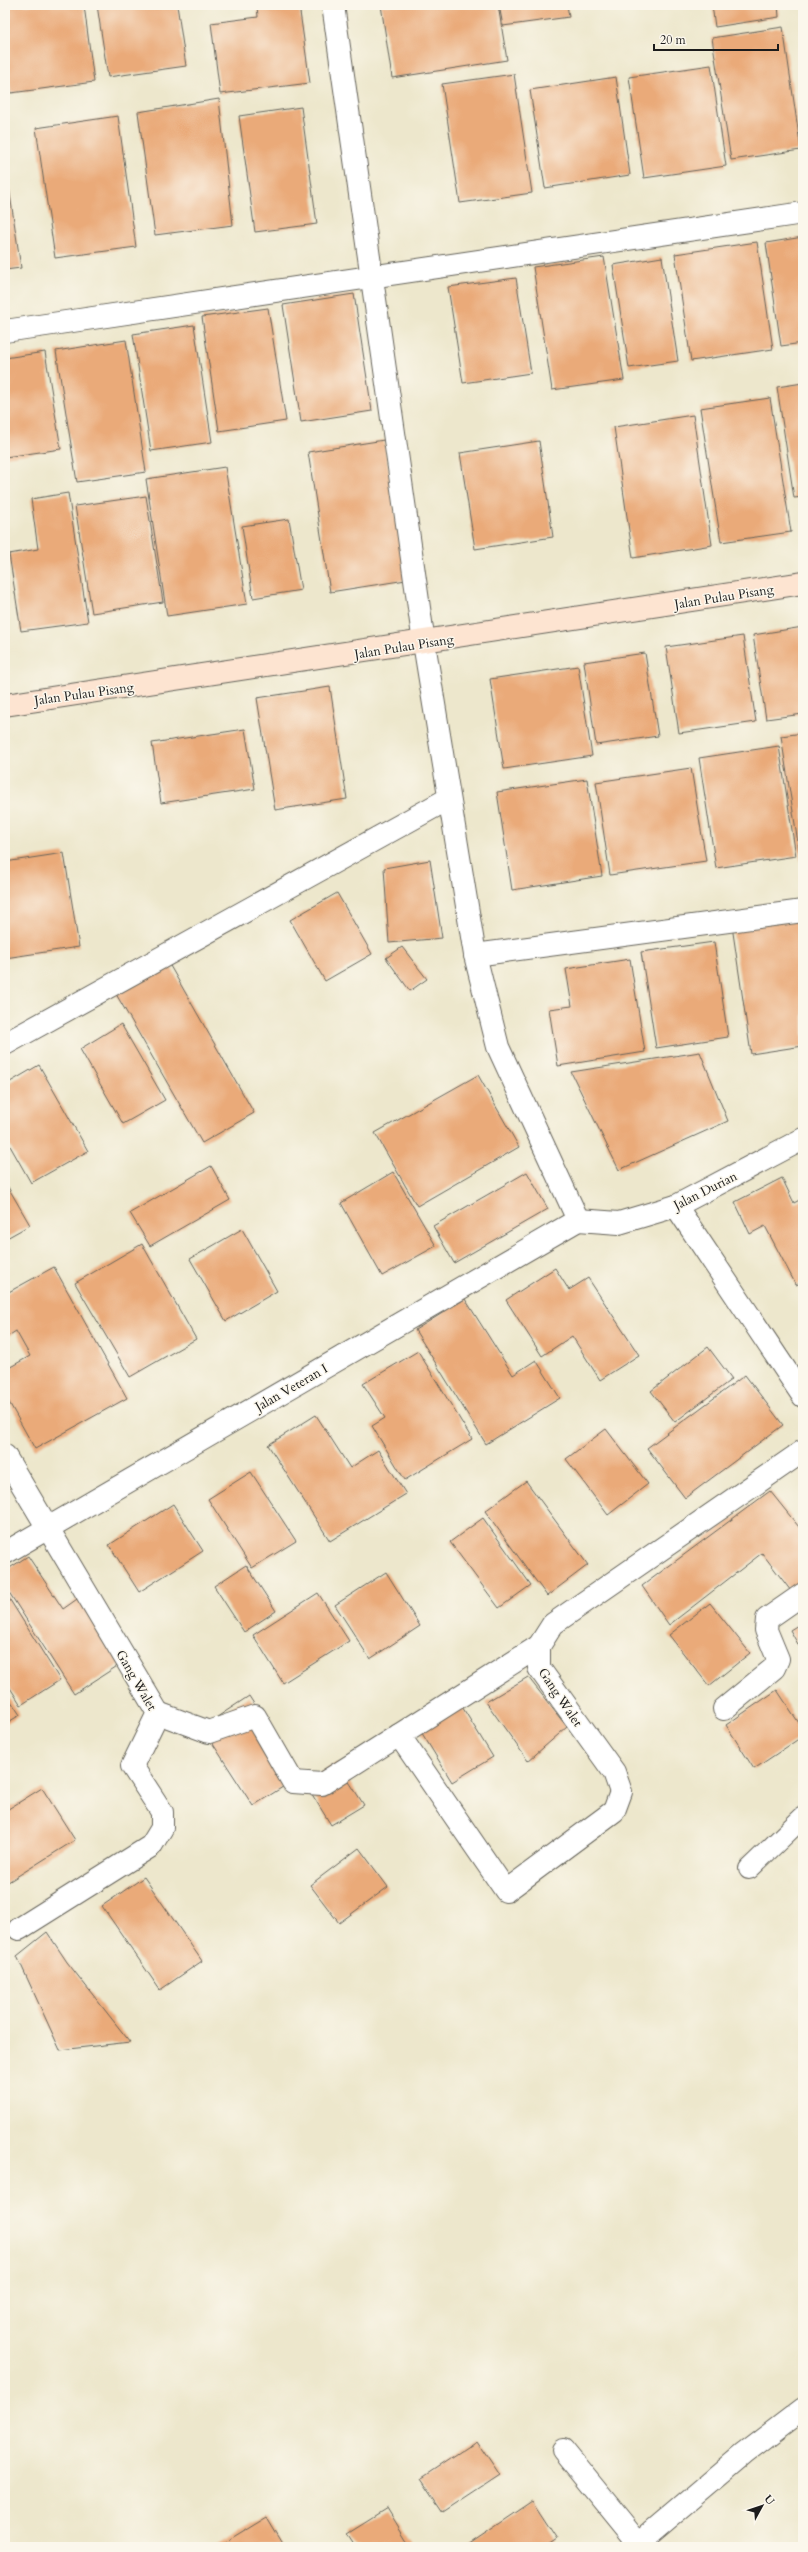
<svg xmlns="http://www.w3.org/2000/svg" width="808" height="2552" font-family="Cardo,serif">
	<rect width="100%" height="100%" fill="#fbf7ec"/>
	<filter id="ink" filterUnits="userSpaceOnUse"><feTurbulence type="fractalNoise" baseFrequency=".025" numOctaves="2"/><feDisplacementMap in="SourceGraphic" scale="8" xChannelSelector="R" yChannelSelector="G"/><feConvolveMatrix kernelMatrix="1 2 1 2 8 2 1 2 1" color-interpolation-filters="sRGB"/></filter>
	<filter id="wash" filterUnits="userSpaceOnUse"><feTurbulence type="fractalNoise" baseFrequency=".012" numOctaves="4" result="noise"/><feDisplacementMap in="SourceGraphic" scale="16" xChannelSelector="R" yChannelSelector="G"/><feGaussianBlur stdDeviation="0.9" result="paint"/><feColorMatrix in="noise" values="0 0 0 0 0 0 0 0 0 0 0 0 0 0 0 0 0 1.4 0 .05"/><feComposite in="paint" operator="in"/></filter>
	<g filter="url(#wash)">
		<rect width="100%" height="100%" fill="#ede7cc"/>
		<g id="blocks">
			<!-- building -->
			<g fill="#eaaa79">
				<polygon points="5,5 84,5 94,82 11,93 5,53"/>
				<polygon points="97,5 177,5 186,66 108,77"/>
				<polygon points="257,5 299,5 310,83 220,94 211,23 258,17"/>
				<polygon points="381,5 498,5 507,60 392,78"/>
				<polygon points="499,5 567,5 569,17 503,26"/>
				<polygon points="712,5 778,5 779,17 715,27"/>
				<polygon points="783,27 801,150 731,160 712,38"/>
				<polygon points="711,65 726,166 644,178 629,77"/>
				<polygon points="514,74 532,193 460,203 442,84"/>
				<polygon points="616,77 630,175 545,188 530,90"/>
				<polygon points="219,99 233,225 155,235 138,112"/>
				<polygon points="301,107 317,224 255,232 239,116"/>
				<polygon points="118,116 136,247 55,258 36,128"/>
				<polygon points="5,161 21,268 5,270"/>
				<polygon points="803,237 803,343 781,346 766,243"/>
				<polygon points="757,242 773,349 691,361 675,254"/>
				<polygon points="604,257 624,380 552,390 533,267"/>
				<polygon points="662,257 678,361 629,368 613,265"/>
				<polygon points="516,278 531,373 463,383 448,287"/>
				<polygon points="354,294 372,411 301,422 283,305"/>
				<polygon points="268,308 286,421 219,431 202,317"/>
				<polygon points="194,325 212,442 151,451 133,334"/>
				<polygon points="126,340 146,472 77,482 56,351"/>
				<polygon points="45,352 61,449 5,457 5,358"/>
				<polygon points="803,383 803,497 794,498 777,387"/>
				<polygon points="770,398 791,532 721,542 700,408"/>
				<polygon points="693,415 712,545 633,558 614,427"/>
				<polygon points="384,440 406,580 330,592 308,452"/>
				<polygon points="539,441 553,537 475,549 460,453"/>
				<polygon points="225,467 247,604 167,616 146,479"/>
				<polygon points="68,493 88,622 21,631 9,554 38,549 31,499"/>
				<polygon points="146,496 163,602 92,613 75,506"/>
				<polygon points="289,519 301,590 253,598 242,526"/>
				<polygon points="803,627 803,714 766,719 753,635"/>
				<polygon points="743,636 756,722 679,733 666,647"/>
				<polygon points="645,653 658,736 596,745 584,662"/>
				<polygon points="578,666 592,756 504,769 490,679"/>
				<polygon points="330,687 347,799 275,810 257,698"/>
				<polygon points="245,729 255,789 161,803 152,743"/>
				<polygon points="803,733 803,861 801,862 781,736"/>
				<polygon points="779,746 796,856 716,868 699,758"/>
				<polygon points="691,768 706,861 610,875 596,782"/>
				<polygon points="587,779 602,876 512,890 497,792"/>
				<polygon points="64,853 79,947 5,958 5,862"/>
				<polygon points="430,860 442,938 389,943 384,868"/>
				<polygon points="337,893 372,954 325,981 290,920"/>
				<polygon points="803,916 803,1046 751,1054 732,926"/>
				<polygon points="714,942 728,1037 656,1048 641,952"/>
				<polygon points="402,947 427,979 410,991 386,958"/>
				<polygon points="630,959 645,1052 558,1066 549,1009 572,1006 566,969"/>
				<polygon points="169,964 254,1113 202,1143 116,994"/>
				<polygon points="121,1024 165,1100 123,1124 80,1049"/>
				<polygon points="700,1052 728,1121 619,1170 571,1072"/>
				<polygon points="39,1065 88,1151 31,1183 5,1137 5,1085"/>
				<polygon points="478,1075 519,1147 417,1206 375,1133"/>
				<polygon points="211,1166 230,1200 150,1246 130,1213"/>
				<polygon points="393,1172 436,1246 382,1276 341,1203"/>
				<polygon points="527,1172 548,1209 454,1263 433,1226"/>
				<polygon points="782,1178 794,1203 803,1198 803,1282 796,1285 765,1226 750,1234 735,1202"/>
				<polygon points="5,1182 30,1225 5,1239"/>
				<polygon points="242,1229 277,1291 226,1321 190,1259"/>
				<polygon points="142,1244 196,1339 130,1377 75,1283"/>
				<polygon points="54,1267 127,1398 35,1449 5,1395 5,1370 30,1356 16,1331 5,1338 5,1294"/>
				<polygon points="555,1268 569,1290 588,1278 639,1355 600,1380 572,1336 542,1356 506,1300"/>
				<polygon points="465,1299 513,1375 536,1360 560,1398 486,1444 415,1330"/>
				<polygon points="708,1347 732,1379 675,1422 651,1391"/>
				<polygon points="418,1351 472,1439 405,1480 372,1426 385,1418 363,1384"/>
				<polygon points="745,1375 783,1425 685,1498 647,1448"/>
				<polygon points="316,1415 350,1468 378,1450 406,1494 330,1541 268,1445"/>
				<polygon points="606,1429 648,1484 608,1515 566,1459"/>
				<polygon points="251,1472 296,1541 252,1568 208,1499"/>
				<polygon points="526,1481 588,1565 547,1596 485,1511"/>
				<polygon points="770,1491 803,1532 803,1580 791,1591 762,1553 669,1625 642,1586"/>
				<polygon points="173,1504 203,1551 139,1592 109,1545"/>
				<polygon points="483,1518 531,1585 499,1608 450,1542"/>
				<polygon points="28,1556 63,1609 80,1597 122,1663 74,1694 5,1586 5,1571"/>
				<polygon points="246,1565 276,1611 244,1632 214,1586"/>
				<polygon points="386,1572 420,1626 370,1659 335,1605"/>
				<polygon points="5,1592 60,1680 21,1705 5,1680"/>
				<polygon points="318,1593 349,1641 283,1683 253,1635"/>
				<polygon points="710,1603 750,1653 709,1686 669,1635"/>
				<polygon points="803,1622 803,1653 790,1630"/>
				<polygon points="528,1677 567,1727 528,1761 486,1702"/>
				<polygon points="777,1690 803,1729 803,1736 754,1769 726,1725"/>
				<polygon points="5,1692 20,1715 5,1724"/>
				<polygon points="453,1692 493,1757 452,1782 412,1717"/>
				<polygon points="249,1696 300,1776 253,1806 202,1727"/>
				<polygon points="337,1763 364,1805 331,1825 305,1783"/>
				<polygon points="42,1788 75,1840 5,1884 5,1811"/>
				<polygon points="359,1848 388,1887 339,1923 310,1885"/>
				<polygon points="144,1877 202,1961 160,1990 102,1906"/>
				<polygon points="47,1932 67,1962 130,2042 60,2050 17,1956"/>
				<polygon points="477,2441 500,2475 444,2512 421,2478"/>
				<polygon points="532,2501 557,2539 545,2547 464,2547"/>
				<polygon points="387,2508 409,2544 404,2547 356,2547 347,2533"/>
				<polygon points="266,2517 284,2547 217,2547"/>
			</g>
		</g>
	</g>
	<g filter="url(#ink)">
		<use href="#blocks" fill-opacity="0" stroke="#65635a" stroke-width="1"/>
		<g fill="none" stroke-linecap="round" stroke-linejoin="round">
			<defs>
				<polyline id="lane" points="749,1869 803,1817"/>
				<g id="street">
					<polyline points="333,5 424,643 475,955 498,1047 578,1220"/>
					<polyline points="5,331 803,213"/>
					<polyline points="475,955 803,911"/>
					<polyline points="5,1044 448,799"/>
					<polyline points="676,1206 803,1396"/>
					<polyline points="578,1220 619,1223 676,1206 803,1139"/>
					<polyline points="5,1456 158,1713 132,1766 162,1812 162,1828 151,1846 19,1929"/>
					<polyline points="5,1553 578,1220"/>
					<polyline points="724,1709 774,1668 778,1659 766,1630 767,1619 803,1594"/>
					<polyline points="158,1713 209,1732 255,1716 293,1782 322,1784 539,1646"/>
					<polyline points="399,1735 506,1891 614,1811 621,1792 614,1772 539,1668 539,1646 553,1624 803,1451"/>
					<polyline points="563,2450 642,2547"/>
					<polyline points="639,2543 744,2454 803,2409"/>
				</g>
				<polyline id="secondary" points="5,705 803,583"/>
			</defs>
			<!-- lane casing -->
			<use href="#lane" stroke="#65635a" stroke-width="22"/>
			<!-- street casing -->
			<use href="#street" stroke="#65635a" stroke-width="24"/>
			<!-- secondary casing -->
			<use href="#secondary" stroke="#65635a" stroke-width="24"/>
			<!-- lane -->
			<use href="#lane" stroke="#fff" stroke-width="20"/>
			<!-- street -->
			<use href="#street" stroke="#fff" stroke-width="22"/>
			<!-- secondary -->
			<use href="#secondary" stroke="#fde4d1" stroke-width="22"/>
		</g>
	</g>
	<g text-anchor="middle" stroke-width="3" stroke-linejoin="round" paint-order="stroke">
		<!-- street labels -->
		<g font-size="13" fill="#1c1c1c" stroke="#fbf7ec">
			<text transform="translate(724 596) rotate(-9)" y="5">Jalan Pulau Pisang</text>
			<text transform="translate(404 646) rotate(-9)" y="5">Jalan Pulau Pisang</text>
			<text transform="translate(84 693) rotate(-8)" y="5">Jalan Pulau Pisang</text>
			<text transform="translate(705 1190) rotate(-27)" y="5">Jalan Durian</text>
			<text transform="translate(291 1387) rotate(-30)" y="5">Jalan Veteran I</text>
			<text transform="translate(137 1680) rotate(60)" y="5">Gang Walet</text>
			<text transform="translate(561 1697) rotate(56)" y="5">Gang Walet</text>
		</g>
	</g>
	<!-- margin -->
	<rect width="808" height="2552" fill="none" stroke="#fbf7ec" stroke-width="20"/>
	<!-- north arrow -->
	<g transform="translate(762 2506) rotate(50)" stroke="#fbf7ec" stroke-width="3" paint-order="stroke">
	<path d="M0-3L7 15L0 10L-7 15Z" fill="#1c1c1c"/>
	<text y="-6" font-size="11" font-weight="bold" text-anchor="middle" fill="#1c1c1c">U</text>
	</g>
	<!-- scale -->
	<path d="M654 44v6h124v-6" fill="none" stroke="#1c1c1c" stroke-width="2"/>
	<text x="660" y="44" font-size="12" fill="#1c1c1c" stroke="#fbf7ec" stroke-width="3" paint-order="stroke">20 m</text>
</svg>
